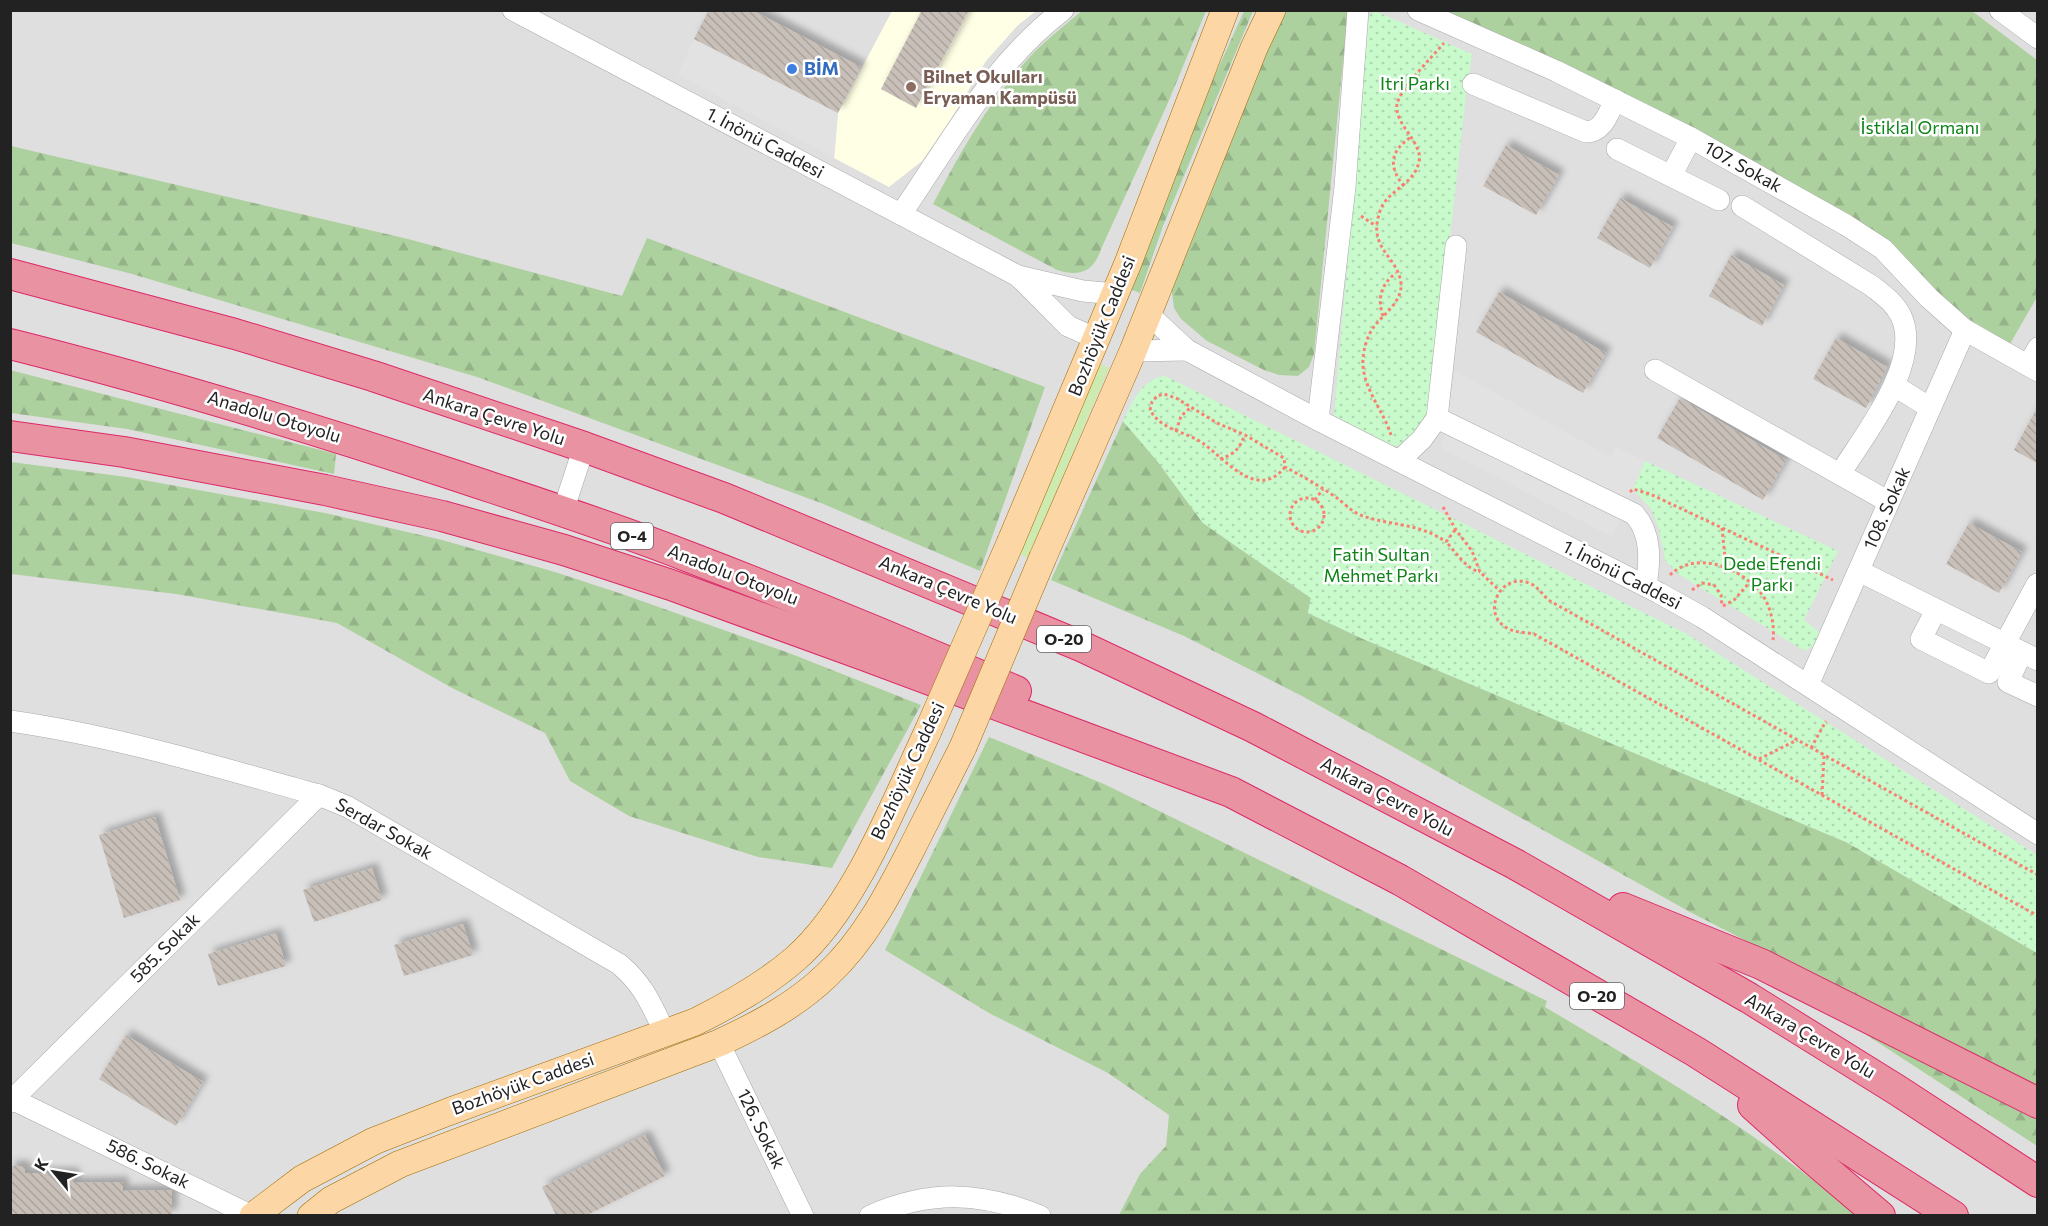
<svg xmlns="http://www.w3.org/2000/svg" width="2048" height="1226" font-family="Commissioner,sans-serif">
	<defs>
		<pattern id="forest-firs" width="22" height="20" patternUnits="userSpaceOnUse" patternTransform="scale(1.5)"><rect width="22" height="20" fill="#add19e"/><path d="M5 1l3.5 6h-7zM16 11l3.5 6h-7z" fill="#95b388"/></pattern>
		<pattern id="park-dots" width="8" height="8" patternUnits="userSpaceOnUse" patternTransform="scale(1.5)"><rect width="8" height="8" fill="#c8facc"/><path d="M2 2h.1M6 6h.1" fill="none" stroke="#acd6af" stroke-width="1.8" stroke-linecap="round"/></pattern>
		<pattern id="building-back-hatch" width="6" height="6" patternUnits="userSpaceOnUse" patternTransform="scale(1.5)"><rect width="6" height="6" fill="#c7bfb8"/><path d="M-1 5l2 2M0 0l6 6M5-1l2 2" fill="none" stroke="#aba49e"/></pattern>
		<filter id="shadow"><feDropShadow dx="5.5" dy="-5.5" stdDeviation="3" flood-color="#0004"/></filter>
	</defs>
	<rect width="100%" height="100%" fill="#f2efe9"/>
	<!-- residential -->
	<polygon fill="#e0dfdf" points="10,11 2037,11 2037,1215 11,1215"/>
	<!-- education -->
	<polygon fill="#ffffe5" points="892,11 1036,11 1018,25 986,61 948,124 922,161 889,187 834,158 838,113"/>
	<!-- grass -->
	<polygon fill="#cdebb0" points="1093,361 1109,368 1028,558 1018,553"/>
	<!-- forest -->
	<g fill="url(#forest-firs)">
		<path d="M1083,10l123,1 -39,94 -66,144c-7,23 -22,28 -44,21l-124,-66c27,-51 55,-101 94,-144 16,-18 37,-34 56,-50z"/>
		<polygon points="1244,11 1253,11 1163,226 1140,293 1124,287 1184,144"/>
		<polygon points="1281,11 1348,11 1314,354 1309,367 1298,376 1279,375 1264,370 1207,341 1181,319 1174,308 1171,285"/>
		<polygon points="1443,11 1972,11 2037,60 2037,297 2010,344 1943,303 1886,244 1618,90"/>
		<polygon points="11,146 408,239 622,296 647,238 1045,387 980,571 821,503 477,377 132,274 11,243"/>
		<polygon points="10,370 336,454 334,474 127,429 11,413"/>
		<polygon points="1123,421 1158,462 1203,523 1311,598 1308,613 1361,638 1846,842 2037,953 2037,1090 1690,912 1302,696 1184,636 1051,580"/>
		<polygon points="11,462 127,477 325,513 442,540 555,572 622,594 789,653 921,705 832,868 758,857 629,816 570,781 545,733 452,688 337,623 176,594 11,574"/>
		<path d="M989,737l115,47 443,217 -2,6c106,63 218,128 311,208h-737l21,-41 26,-28 3,-31 -61,-42 -119,-60 -104,-63z"/>
		<polygon points="1845,1021 2037,1119 2037,1146"/>
	</g>
	<!-- park -->
	<g fill="url(#park-dots)">
		<polygon points="1375,11 1472,54 1466,95 1429,424 1396,447 1334,416 1369,16"/>
		<path d="M1165,376l520,257 352,222v98l-191,-111 -485,-204 -53,-25 3,-15 -108,-75 -45,-61 -35,-41c10,-19 18,-42 42,-45z"/>
		<polygon points="1645,461 1838,551 1804,620 1820,633 1817,643 1805,651 1678,574 1665,560 1659,529 1651,509 1633,489"/>
	</g>
	<!-- parking -->
	<g fill="#e2e2e2">
		<polygon points="694,39 838,113 834,158 678,75"/>
		<polygon points="1455,371 1611,457 1616,447 1645,461 1612,537 1441,448"/>
	</g>
	<!-- building -->
	<g fill="url(#building-back-hatch)" filter="url(#shadow)">
		<polygon points="709,10 752,10 861,67 838,113 694,39"/>
		<polygon points="922,10 969,10 916,108 881,89"/>
		<polygon points="1506,145 1559,175 1536,215 1483,186"/>
		<polygon points="1620,198 1673,227 1650,268 1597,238"/>
		<polygon points="1731,255 1784,285 1762,326 1709,296"/>
		<polygon points="1499,292 1606,353 1583,393 1476,332"/>
		<polygon points="1836,338 1887,367 1866,408 1813,379"/>
		<polygon points="1680,398 1786,460 1763,500 1657,438"/>
		<polygon points="2037,408 2037,463 2014,450"/>
		<polygon points="1969,523 2022,552 1999,593 1946,564"/>
		<polygon points="155,817 180,900 124,918 99,835"/>
		<polygon points="372,868 382,900 314,922 303,890"/>
		<polygon points="463,924 473,955 404,976 394,945"/>
		<polygon points="276,933 286,966 218,986 208,954"/>
		<polygon points="126,1035 203,1082 176,1126 99,1079"/>
		<polygon points="645,1135 665,1176 587,1215 556,1215 542,1187"/>
		<polygon points="10,1166 25,1166 25,1173 74,1173 74,1183 123,1182 123,1191 170,1190 172,1191 172,1215 10,1215"/>
	</g>
	<g fill="none" stroke-linecap="round" stroke-linejoin="round">
		<defs>
			<g id="minor">
				<polyline points="513,10 1018,276"/>
				<polyline points="1418,10 1556,71 1691,138 1846,225 1883,249 1929,298 1965,330 2038,371"/>
				<polyline points="2000,10 2038,38"/>
				<path d="M1473,84l113,48c17,0 22,-18 29,-32"/>
				<polyline points="1617,149 1719,200"/>
				<polyline points="1671,176 1691,138"/>
				<path d="M1742,206l130,80c11,9 22,16 29,30 22,47 -37,119 -61,158"/>
				<path d="M901,214c49,-71 91,-150 162,-204"/>
				<polyline points="1147,313 1187,350 1318,420 1659,593 1702,617 2038,834"/>
				<polyline points="1097,339 1068,326 1018,276 1083,291 1115,294"/>
				<polyline points="1133,351 1187,350"/>
				<polyline points="2028,365 2038,348"/>
				<polyline points="1655,370 1889,502"/>
				<polyline points="1895,386 1930,408"/>
				<path d="M1437,418l197,96c18,19 16,48 12,72"/>
				<polyline points="1318,420 1345,187 1358,10"/>
				<polyline points="1399,461 1422,439 1437,418 1456,246"/>
				<polyline points="563,511 584,447"/>
				<polyline points="1859,571 2038,660"/>
				<polyline points="1936,610 1921,639 1989,673 2037,584"/>
				<polyline points="2022,652 2008,682 2038,696"/>
				<polyline points="1808,685 1965,330"/>
				<path d="M10,721c106,15 207,46 309,74l29,12 271,157c25,21 32,40 46,69"/>
				<polyline points="719,1043 803,1216"/>
				<polyline points="10,1098 252,1216"/>
				<polyline points="10,1102 319,795"/>
				<path d="M870,1216c59,-26 110,-25 170,0"/>
			</g>
			<g id="major">
				<polyline points="1011,541 1128,263 1225,10"/>
				<polyline points="1043,557 1133,351 1254,48 1272,10"/>
				<path d="M253,1216l49,-37 72,-38 74,-29 247,-90c36,-18 70,-37 100,-63 60,-52 99,-156 133,-228"/>
				<path d="M311,1216l20,-16 69,-36 319,-121c39,-18 77,-38 108,-68 38,-35 63,-84 86,-129 17,-33 33,-66 50,-99"/>
			</g>
			<g id="highway">
				<polyline points="10,274 235,334 373,376 584,447 724,498 1083,647 1253,727 1515,864 1749,998 1897,1090 2038,1182"/>
				<path d="M10,344c151,38 299,83 447,132 78,26 156,51 232,81 110,42 219,87 327,134"/>
				<polyline points="10,436 124,452 325,490 442,516 564,550 671,585 866,656 1231,792 1400,880 1696,1052 1953,1216"/>
				<polyline points="1623,908 1761,964 2038,1103"/>
				<polyline points="1753,1105 1813,1159 1880,1216"/>
			</g>
		</defs>
		<!-- minor casing -->
		<use href="#minor" stroke="#a9a9a9" stroke-width="22"/>
		<!-- major casing -->
		<use href="#major" stroke="#a06b00" stroke-width="28"/>
		<!-- highway casing -->
		<use href="#highway" stroke="#dc2a67" stroke-width="32"/>
		<!-- path -->
		<g stroke="#fa8072" stroke-width="3" stroke-dasharray="3 3" stroke-linecap="butt">
			<path d="M1404,186c-16,-19 -14,-35 7,-49"/>
			<polyline points="1361,216 1376,226"/>
			<path d="M1383,316c-6,-17 -2,-32 13,-43"/>
			<polyline points="1176,431 1181,416 1190,408"/>
			<path d="M1391,435c-8,-26 -30,-48 -28,-77 1,-10 4,-21 10,-30 9,-13 30,-26 28,-45 -4,-28 -34,-34 -21,-72 7,-21 34,-26 39,-49 2,-9 -3,-17 -8,-25 -6,-9 -16,-21 -14,-33 3,-15 36,-48 47,-61"/>
			<path d="M1220,459c15,-5 19,-10 25,-24"/>
			<path d="M1285,467c-27,34 -58,-6 -81,-23 -18,-13 -42,-13 -54,-34l2,-8 5,-6 7,-2 12,4 41,25 28,12 39,23 1,9c17,9 35,19 52,31 8,6 16,15 26,18 29,10 57,7 83,26"/>
			<polyline points="1630,492 1633,489 1650,494 1833,580"/>
			<circle cx="1307" cy="515" r="17"/>
			<polyline points="1315,500 1323,489"/>
			<polyline points="1443,507 1456,530 1472,551 1480,572 1500,591"/>
			<polyline points="1722,528 1726,567"/>
			<path d="M1455,530l-9,12c10,10 20,27 34,30"/>
			<path d="M1670,575c26,-25 69,-8 90,17 10,11 15,33 13,48"/>
			<polyline points="1692,590 1702,583 1714,585 1721,595 1722,606"/>
			<polyline points="1723,606 1734,600 1749,583"/>
			<polyline points="1811,748 1826,721"/>
			<polyline points="1759,759 1797,740"/>
			<polyline points="1822,795 1824,756"/>
			<path d="M2038,875l-488,-274c-8,-6 -12,-15 -21,-18 -28,-11 -49,30 -22,45 8,5 18,4 27,6l504,282"/>
		</g>
		<!-- minor -->
		<use href="#minor" stroke="#fff" stroke-width="21"/>
		<!-- major -->
		<use href="#major" stroke="#fcd6a4" stroke-width="27"/>
		<!-- highway -->
		<use href="#highway" stroke="#e892a2" stroke-width="30"/>
		<defs>
			<g id="major-bridge">
				<polyline points="928,731 1011,541"/>
				<polyline points="963,747 1043,557"/>
			</g>
		</defs>
		<!-- major-bridge casing -->
		<use href="#major-bridge" stroke="#a06b00" stroke-width="28" stroke-linecap="butt"/>
		<!-- major-bridge -->
		<use href="#major-bridge" stroke="#fcd6a4" stroke-width="27"/>
	</g>
	<!-- markers -->
	<circle fill="#3f7fe0" stroke="#fff" stroke-width="2" cx="792" cy="69" r="6"/>
	<circle fill="#8d6e63" stroke="#fff" stroke-width="2" cx="911" cy="87" r="6"/>
	<g text-anchor="middle" stroke-width="5" stroke-linejoin="round" paint-order="stroke">
		<!-- shield labels -->
		<g fill="#fff" stroke="#646464" stroke-width="1.5">
			<rect x="611" y="523" width="42" height="26" rx="4.5"/>
			<rect x="1037" y="626" width="54" height="26" rx="4.5"/>
			<rect x="1570" y="983" width="54" height="26" rx="4.5"/>
		</g>
		<g font-size="16" font-weight="bold" fill="#222">
			<text x="632" y="542">O-4</text>
			<text x="1064" y="645">O-20</text>
			<text x="1597" y="1002">O-20</text>
		</g>
		<!-- shop labels -->
		<g font-size="18" font-weight="bold" fill="#366cbe" stroke="#fff" text-anchor="start">
			<text x="804" y="75">BİM</text>
		</g>
		<!-- education labels -->
		<g font-size="18" font-weight="bold" fill="#785e54" stroke="#fff" text-anchor="start">
			<text x="923" y="83">Bilnet Okulları<tspan x="923" dy="21">Eryaman Kampüsü</tspan></text>
		</g>
		<!-- park labels -->
		<g font-size="18" fill="#0c8416" stroke="#fff">
			<text x="1415" y="90">Itri Parkı</text>
			<text x="1920" y="134">İstiklal Ormanı</text>
			<text x="1381" y="561">Fatih Sultan<tspan x="1381" dy="21">Mehmet Parkı</tspan></text>
			<text x="1772" y="570">Dede Efendi<tspan x="1772" dy="21">Parkı</tspan></text>
		</g>
		<!-- street labels -->
		<g font-size="18" fill="#222" stroke="#fff">
			<text transform="translate(765 143) rotate(28)" y="6">1. İnönü Caddesi</text>
			<text transform="translate(1743 167) rotate(29)" y="6">107. Sokak</text>
			<text transform="translate(1102 326) rotate(-68)" y="6">Bozhöyük Caddesi</text>
			<text transform="translate(274 417) rotate(17)" y="6">Anadolu Otoyolu</text>
			<text transform="translate(494 417) rotate(18)" y="6">Ankara Çevre Yolu</text>
			<text transform="translate(1887 508) rotate(-66)" y="6">108. Sokak</text>
			<text transform="translate(733 575) rotate(21)" y="6">Anadolu Otoyolu</text>
			<text transform="translate(1622 575) rotate(27)" y="6">1. İnönü Caddesi</text>
			<text transform="translate(948 590) rotate(23)" y="6">Ankara Çevre Yolu</text>
			<text transform="translate(908 771) rotate(-65)" y="6">Bozhöyük Caddesi</text>
			<text transform="translate(1387 797) rotate(28)" y="6">Ankara Çevre Yolu</text>
			<text transform="translate(384 829) rotate(29)" y="6">Serdar Sokak</text>
			<text transform="translate(165 948) rotate(-45)" y="6">585. Sokak</text>
			<text transform="translate(1810 1036) rotate(31)" y="6">Ankara Çevre Yolu</text>
			<text transform="translate(523 1084) rotate(-20)" y="6">Bozhöyük Caddesi</text>
			<text transform="translate(761 1129) rotate(64)" y="6">126. Sokak</text>
			<text transform="translate(148 1164) rotate(26)" y="6">586. Sokak</text>
		</g>
	</g>
	<!-- border -->
	<rect width="2048" height="1226" fill="none" stroke="#222222" stroke-width="24"/>
	<!-- north arrow -->
	<g transform="translate(54 1172) rotate(300)" stroke="#ffffff" stroke-width="4.5" paint-order="stroke">
	<path d="M0-4.5L10 22L0 15L-10 22Z" fill="#222222"/>
	<text y="-9" font-size="16" font-weight="bold" text-anchor="middle" fill="#222222">K</text>
	</g>
</svg>
